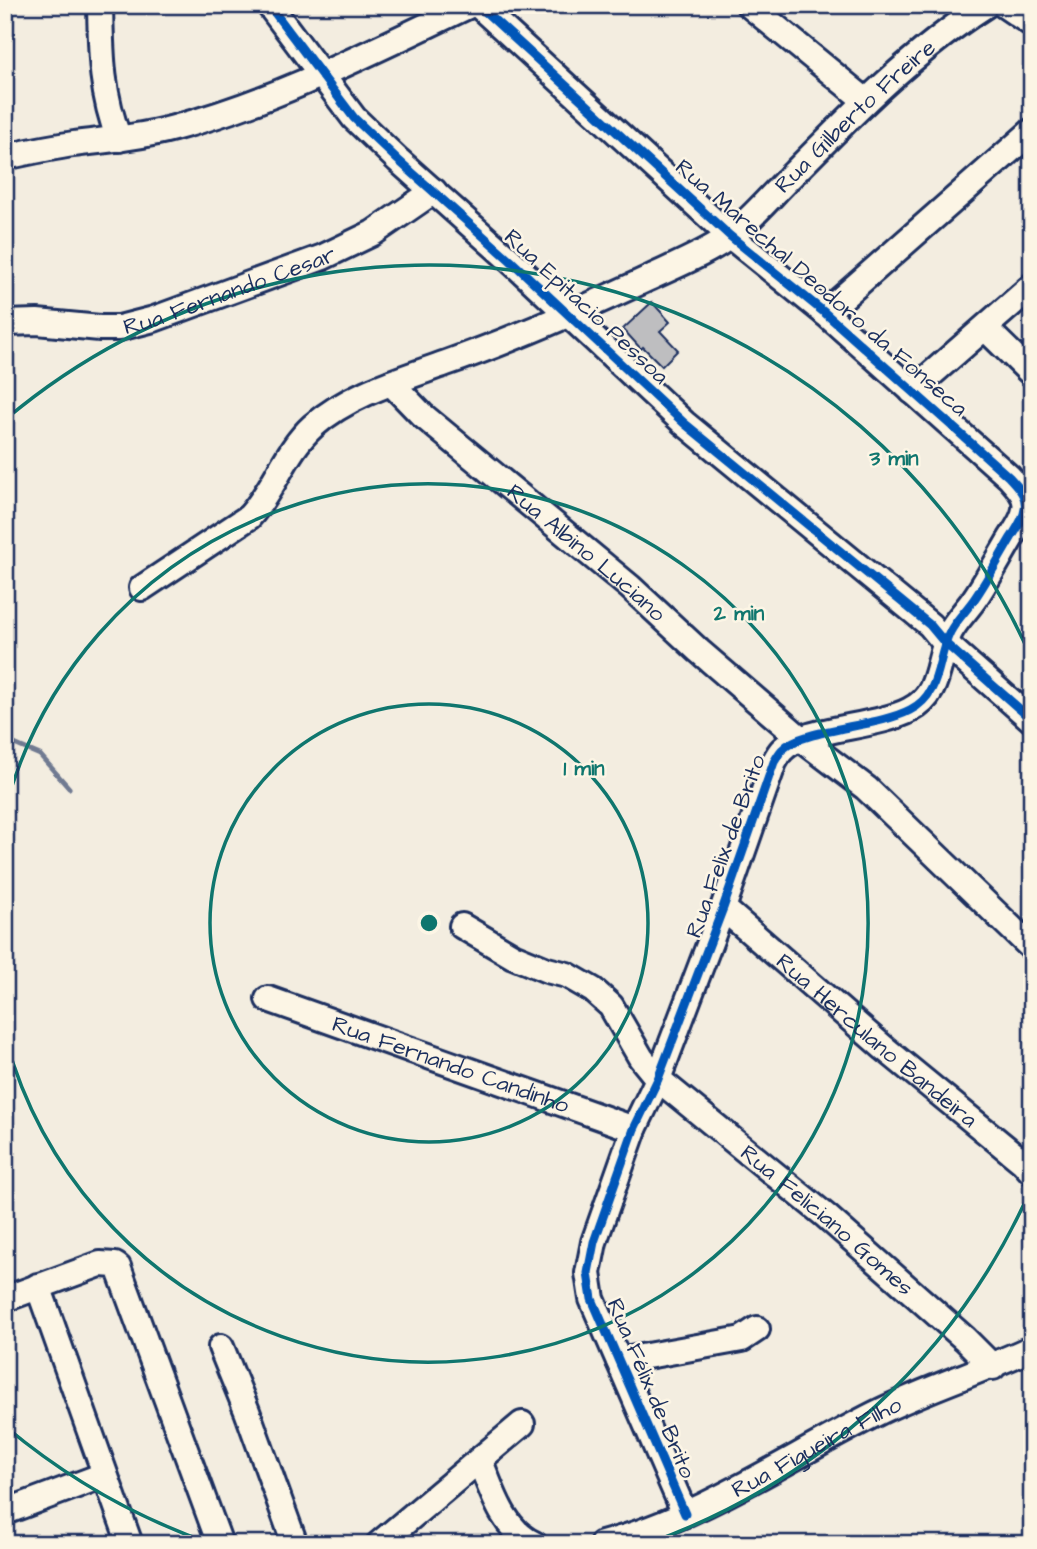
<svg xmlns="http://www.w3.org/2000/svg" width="1037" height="1549" font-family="'Architects Daughter',sans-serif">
	<rect width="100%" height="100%" fill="#f3ede0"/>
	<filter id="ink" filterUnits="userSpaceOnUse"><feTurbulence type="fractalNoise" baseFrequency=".0143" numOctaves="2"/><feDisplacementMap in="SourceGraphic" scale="14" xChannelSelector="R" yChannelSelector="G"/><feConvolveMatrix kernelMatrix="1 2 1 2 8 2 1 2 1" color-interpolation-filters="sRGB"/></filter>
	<g filter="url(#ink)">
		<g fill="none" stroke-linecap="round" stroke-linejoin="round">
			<!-- stream -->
			<polyline stroke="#707a91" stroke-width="5" points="5,740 40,755 69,788"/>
		</g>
		<!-- building -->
		<polygon fill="#bebec0" stroke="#1b2f5e" stroke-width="2" points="652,302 670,322 660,331 678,350 662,366 643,347 641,349 623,329"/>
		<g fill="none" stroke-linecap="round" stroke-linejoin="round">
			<defs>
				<g id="minor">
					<path d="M100,5c1,48 1,88 19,134"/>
					<polyline points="269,5 354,118 398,160 510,260 684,423 930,625 945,643 1032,720"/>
					<path d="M478,5l252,231 95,77 184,164c8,9 19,19 16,32 -1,10 -9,21 -14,29 -12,20 -23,41 -36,60 -8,12 -19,22 -25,34 -14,28 -8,62 -40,78 -32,17 -108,19 -127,39 -4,3 -6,9 -9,13l-51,146 -65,171 -24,50 -40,113 -6,31 4,26 93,215"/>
					<polyline points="749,5 866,101"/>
					<polyline points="1004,5 1032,24"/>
					<path d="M5,157c23,-5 46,-10 69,-13 33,-4 67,-7 100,-16 104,-28 199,-77 296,-123"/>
					<polyline points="825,313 1032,131"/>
					<path id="s1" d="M5,323l32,-1 63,6h19l35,-9 169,-62 50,-24 61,-42"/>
					<polyline points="985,328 1032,374"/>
					<path id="s2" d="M391,383l31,32 208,172 69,64 101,87 66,50 166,160"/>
					<polyline points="912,391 1032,286"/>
					<path id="s3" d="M142,588l107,-71c25,-27 36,-66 64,-91 36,-32 89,-47 133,-63 69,-24 135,-53 201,-84 23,-11 65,-28 84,-44 23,-18 43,-43 64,-63 60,-61 119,-121 191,-167"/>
					<path id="s4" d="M723,908l161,140 139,114 9,10"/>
					<path id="s5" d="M462,926l51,30 34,14 20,5 26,15 18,16 30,52 17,21 168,137 139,123 28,28"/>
					<path id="s6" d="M268,999l366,130"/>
					<polyline points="38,1286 130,1544"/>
					<polyline points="5,1299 100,1264 115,1265 118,1267 220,1544"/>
					<polyline points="221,1347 247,1411 295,1544"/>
					<polyline points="619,1361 742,1339 757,1329"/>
					<path d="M480,1461c12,29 23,69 54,83"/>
					<polyline points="5,1512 104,1475"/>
					<polyline points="379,1544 522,1424"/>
					<path id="s7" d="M602,1544c97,-25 184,-85 273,-130 50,-25 105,-42 157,-66"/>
				</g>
			</defs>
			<!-- minor casing -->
			<use href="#minor" stroke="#1b2f5e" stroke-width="30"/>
			<!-- minor -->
			<use href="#minor" stroke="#fcf5e5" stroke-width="24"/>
			<defs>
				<g id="cycleway">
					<polyline points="269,5 354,118 398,160 510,260 684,423 930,625 945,643 1032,720"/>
					<path d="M478,5l252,231 95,77 184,164c8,9 19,19 16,32 -1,10 -9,21 -14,29 -12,20 -23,41 -36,60 -8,12 -19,22 -25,34 -14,28 -8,62 -40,78 -32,17 -108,19 -127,39 -4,3 -6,9 -9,13l-51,146 -65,171 -24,50 -40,113 -6,31 4,26 93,215"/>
				</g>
			</defs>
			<!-- cycleway casing -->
			<use href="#cycleway" stroke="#fcf5e5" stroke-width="13"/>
			<!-- cycleway -->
			<use href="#cycleway" stroke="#0057b8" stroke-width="9"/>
		</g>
	</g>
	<!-- distance rings -->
	<g fill="none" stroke="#0f766e" stroke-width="3.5">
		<circle cx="429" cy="923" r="219"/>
		<path d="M6 806A439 439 0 1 1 6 1040"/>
		<path d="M1030 1191A658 658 0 0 1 649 1543M209 1543A658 658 0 0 1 6 1427M6 419A658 658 0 0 1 1030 655"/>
	</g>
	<g text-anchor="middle" stroke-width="5" stroke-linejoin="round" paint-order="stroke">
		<!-- street labels -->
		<g font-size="23" fill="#1b2f5e" stroke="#fcf5e5">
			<text dy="8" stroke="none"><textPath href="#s3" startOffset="873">Rua Gilberto Freire</textPath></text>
			<text dy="8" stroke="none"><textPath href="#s1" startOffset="231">Rua Fernando Cesar</textPath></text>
			<text transform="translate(822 287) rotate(41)" y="8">Rua Marechal Deodoro da Fonseca</text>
			<text transform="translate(587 306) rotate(43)" y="8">Rua Epitacio Pessoa</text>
			<text dy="8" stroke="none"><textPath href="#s2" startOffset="259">Rua Albino Luciano</textPath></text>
			<text transform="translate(725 846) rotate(-70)" y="8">Rua Felix de Brito</text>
			<text dy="8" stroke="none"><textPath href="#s4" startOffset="203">Rua Herculano Bandeira</textPath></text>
			<text dy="8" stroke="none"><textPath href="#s6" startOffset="194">Rua Fernando Candinho</textPath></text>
			<text dy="8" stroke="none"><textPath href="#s5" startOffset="478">Rua Feliciano Gomes</textPath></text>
			<text transform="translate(652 1388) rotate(67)" y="8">Rua Félix de Brito</text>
			<text dy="8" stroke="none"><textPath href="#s7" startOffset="236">Rua Figueira Filho</textPath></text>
		</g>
	</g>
	<circle cx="429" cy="923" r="10" fill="#0f766e" stroke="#fcf5e5" stroke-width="3.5"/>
	<g font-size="21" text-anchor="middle" font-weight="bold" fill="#0f766e" stroke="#fcf5e5" stroke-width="5" stroke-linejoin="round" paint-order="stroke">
		<text x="894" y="465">3 min</text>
		<text x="739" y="620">2 min</text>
		<text x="584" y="775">1 min</text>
	</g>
	<!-- margin -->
	<rect width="1037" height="1549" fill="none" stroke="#fcf5e5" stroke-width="28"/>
	<rect x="14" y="14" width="1009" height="1521" fill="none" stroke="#1b2f5e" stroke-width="2.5" filter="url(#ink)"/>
</svg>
